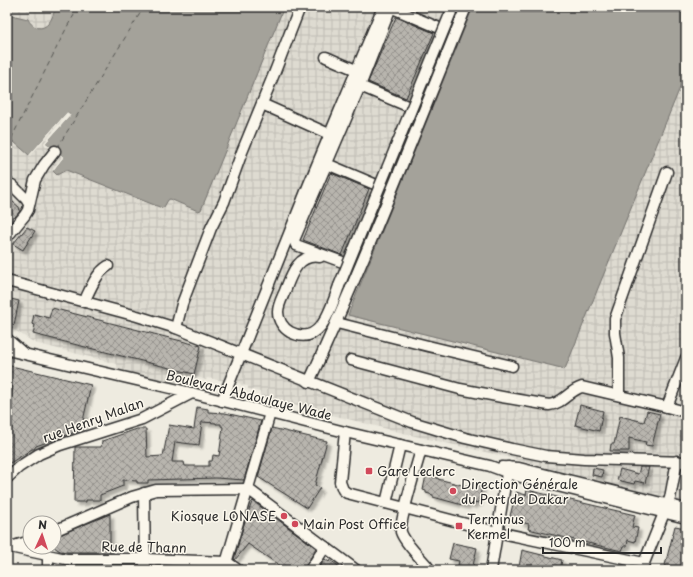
<svg xmlns="http://www.w3.org/2000/svg" width="693" height="577" font-family="'Playpen Sans',sans-serif">
	<defs>
		<pattern id="industrial-grid" width="8" height="8" patternUnits="userSpaceOnUse"><rect width="8" height="8" fill="#dedbd1"/><path d="M0 4h8M4 0v8" fill="none" stroke="#bfbcb4"/></pattern>
		<pattern id="building-cross-hatch" width="8" height="8" patternUnits="userSpaceOnUse"><rect width="8" height="8" fill="#b8b5ae"/><path d="M0 0l8 8M0 8l8-8" fill="none" stroke="#96938e"/></pattern>
		<filter id="shadow"><feDropShadow dx="3.5" dy="3.5" stdDeviation="1" flood-color="#0004"/></filter>
	</defs>
	<rect width="100%" height="100%" fill="#eeebe0"/>
	<filter id="ink" filterUnits="userSpaceOnUse"><feTurbulence type="fractalNoise" baseFrequency=".025" numOctaves="2"/><feDisplacementMap in="SourceGraphic" scale="8" xChannelSelector="R" yChannelSelector="G"/><feConvolveMatrix kernelMatrix="1 2 1 2 8 2 1 2 1" color-interpolation-filters="sRGB"/></filter>
	<g filter="url(#ink)">
		<!-- industrial -->
		<polygon fill="url(#industrial-grid)" points="7,7 686,7 686,504 503,456 415,436 261,397 260,392 248,389 248,386 241,385 240,383 207,378 206,380 197,377 194,388 117,369 117,364 35,343 11,328 7,325"/>
		<!-- water -->
		<g fill="#a4a29a" stroke="#74726e">
			<path d="M56,7h228l-83,203 -3,1 -28,-12 -2,1 -4,7 -2,1 -96,-38 -9,5 -4,-4 11,-14 -18,-14 25,-28 -4,-3 -38,43 -22,-19v-122l21,5c3,7 12,13 20,5 4,-4 6,-12 8,-17z"/>
			<polygon points="473,7 686,7 686,73 565,369 348,315"/>
		</g>
		<!-- pier -->
		<polygon fill="#eeebe0" points="67,112 71,115 46,143 64,157 53,171 52,170 62,157 45,145 44,143 67,114 30,156 29,155"/>
		<g fill="none" stroke-linecap="round" stroke-linejoin="round">
			<!-- ferry -->
			<g stroke="#555552" stroke-width="1" stroke-dasharray="5 4" stroke-linecap="butt">
				<polyline points="11,139 68,25 79,7"/>
				<polyline points="57,148 144,7"/>
			</g>
		</g>
		<!-- building -->
		<g fill="url(#building-cross-hatch)" stroke="#2b2b2b" fill-rule="evenodd" filter="url(#shadow)">
			<polygon points="396,17 434,33 406,98 368,82"/>
			<polygon points="331,173 369,189 342,255 303,240"/>
			<polygon points="7,197 19,207 20,211 7,227"/>
			<polygon points="27,227 35,231 23,250 13,244"/>
			<polygon points="7,298 19,301 14,325 11,328 7,325"/>
			<polygon points="52,308 201,346 194,374 33,334 35,325 32,324 34,314 49,318"/>
			<polygon points="7,365 91,385 81,430 36,446 34,449 32,449 7,465 7,414 13,387 7,385"/>
			<polygon points="580,405 603,411 599,431 575,425"/>
			<path d="M197,407l11,2v3l17,1 36,8 -17,59 -28,-2 -68,2v3h-11v-2l-14,-1v6l-23,9v5h-14v2h-12l1,-55h26l1,-6 35,-12h9l1,28 16,-1 6,-31 25,4zM202,422l14,1v1h5v2l2,1 -4,29 -6,-1 -1,6h-3v5h-24l-1,-4h-12l3,-20 24,3z"/>
			<polygon points="647,411 660,414 652,446 645,445 646,442 629,438 629,451 610,451 611,444 614,444 620,416 644,422"/>
			<polygon points="272,428 327,441 315,485 320,488 307,508 258,477"/>
			<polygon points="640,467 649,467 645,483 635,481 634,484 617,480 620,469 638,474"/>
			<polygon points="593,468 603,470 602,477 592,475"/>
			<polygon points="426,475 438,478 438,479 470,487 472,485 482,487 478,503 475,502 474,505 467,503 466,506 433,497 433,495 426,493 426,491 423,490"/>
			<polygon points="527,490 635,515 632,527 638,528 635,542 628,540 627,546 624,546 622,551 528,529 529,524 520,522 521,519 510,516 516,492 526,495"/>
			<polygon points="253,501 316,548 304,570 286,570 248,544 235,560 234,559 244,524 252,502"/>
			<polygon points="110,514 110,552 67,552 60,551 54,547 54,537"/>
			<polygon points="675,526 686,528 686,570 664,569"/>
			<polygon points="453,543 477,548 472,570 457,570 459,561 449,559"/>
			<polygon points="522,550 562,560 560,570 528,570 519,567"/>
			<polygon points="325,559 329,562 330,560 344,570 318,570"/>
		</g>
		<g fill="none" stroke-linecap="round" stroke-linejoin="round">
			<defs>
				<g id="minor">
					<polyline points="390,7 444,30"/>
					<polyline points="326,57 356,70"/>
					<polyline points="360,86 412,108"/>
					<polyline points="262,104 329,134"/>
					<polyline points="327,164 379,186"/>
					<polyline points="12,185 26,199 29,204"/>
					<polyline points="7,237 25,215 28,210 35,180 44,165 55,151"/>
					<path d="M320,257c-22,-4 -29,18 -35,34 -3,7 -7,14 -7,21 0,8 5,16 12,20 31,16 41,-25 49,-46"/>
					<polyline points="348,264 296,245 294,240 360,86 391,7"/>
					<polyline points="7,281 137,316 176,328 412,422 465,438 512,449 546,456 584,459 686,462"/>
					<path d="M84,302c6,-12 12,-29 24,-36"/>
					<polyline points="337,323 428,346 512,366"/>
					<polyline points="176,328 182,304 211,228 224,202 242,152 274,74 300,7"/>
					<polyline points="7,339 23,353"/>
					<polyline points="7,350 192,393 345,432 490,466 517,476 686,518"/>
					<path d="M351,360l109,29 42,8 47,8c15,-2 19,-14 33,-18l85,20 19,-49"/>
					<path d="M309,382c57,-123 106,-250 157,-375"/>
					<polyline points="619,395 619,358 615,333 615,319 667,172"/>
					<polyline points="222,401 309,184 383,7"/>
					<polyline points="667,407 686,412"/>
					<polyline points="345,432 340,482 343,490 347,493 497,532 644,563"/>
					<path d="M421,450c-4,14 -22,73 -20,82 4,12 19,25 27,35"/>
					<polyline points="502,467 519,468 686,509"/>
					<polyline points="7,478 19,467 39,454 60,445 142,419 192,393"/>
					<polyline points="144,493 145,570"/>
					<polyline points="386,503 400,445"/>
					<polyline points="54,531 132,497 156,490 248,489 356,570"/>
					<polyline points="10,547 66,559 145,559 227,562 238,570"/>
					<polyline points="11,547 30,541"/>
					<polyline points="48,555 48,570"/>
					<polyline points="642,568 670,498 677,461"/>
					<polyline points="224,570 270,413"/>
					<polyline points="310,570 325,547"/>
					<polyline points="491,570 508,467"/>
				</g>
			</defs>
			<!-- minor casing -->
			<use href="#minor" stroke="#2b2b2b" stroke-width="13"/>
			<!-- path -->
			<polyline stroke="#2b2b2b" stroke-width="1.5" stroke-dasharray="4 3" stroke-linecap="butt" points="7,144 11,139"/>
			<!-- minor -->
			<use href="#minor" stroke="#fbf7ec" stroke-width="10"/>
			<defs>
				<polyline id="minor-bridge" points="339,286 453,7"/>
			</defs>
			<!-- minor-bridge casing -->
			<use href="#minor-bridge" stroke="#2b2b2b" stroke-width="13" stroke-linecap="butt"/>
			<!-- minor-bridge -->
			<use href="#minor-bridge" stroke="#fbf7ec" stroke-width="10"/>
		</g>
	</g>
	<!-- markers -->
	<g fill="#d1495b" stroke="#fbf7ec" stroke-width="1.5">
		<rect x="365" y="467" width="8" height="8" rx="2"/>
		<circle cx="453" cy="491" r="4"/>
		<circle cx="284" cy="516" r="4"/>
		<circle cx="295" cy="524" r="4"/>
		<rect x="455" y="522" width="8" height="8" rx="2"/>
	</g>
	<g text-anchor="middle" stroke-width="3" stroke-linejoin="round" paint-order="stroke">
		<!-- street labels -->
		<g font-size="13" fill="#2b2b2b" stroke="#fbf7ec">
			<text transform="translate(249 395) rotate(14)" y="5">Boulevard Abdoulaye Wade</text>
			<text transform="translate(93 420) rotate(-20)" y="5">rue Henry Malan</text>
			<text transform="translate(144 547) rotate(1)" y="5">Rue de Thann</text>
		</g>
		<!-- poi labels -->
		<g font-size="13" fill="#2b2b2b" stroke="#fbf7ec" text-anchor="start">
			<text x="377" y="476">Gare Leclerc</text>
			<text x="461" y="489">Direction Générale<tspan x="461" dy="15">du Port de Dakar</tspan></text>
			<text x="276" y="521" text-anchor="end">Kiosque LONASE</text>
			<text x="467" y="524">Terminus<tspan x="467" dy="15">Kermel</tspan></text>
			<text x="303" y="529">Main Post Office</text>
		</g>
	</g>
	<!-- margin -->
	<rect width="693" height="577" fill="none" stroke="#fbf7ec" stroke-width="24"/>
	<rect x="12" y="12" width="669" height="553" fill="none" stroke="#2b2b2b" stroke-width="1.5" filter="url(#ink)"/>
	<!-- north arrow -->
	<g transform="translate(42 535) rotate(3)"><circle r="19" fill="#fbf7ec" stroke="#a8a59f"/>
	<path d="M0-3L7 15L0 10L-7 15Z" fill="#d1495b"/>
	<text y="-6" font-size="11" font-weight="bold" text-anchor="middle" fill="#2b2b2b">N</text>
	</g>
	<!-- scale -->
	<path d="M543 547v6h118v-6" fill="none" stroke="#2b2b2b" stroke-width="2"/>
	<text x="549" y="547" font-size="12" fill="#2b2b2b" stroke="#fbf7ec" stroke-width="3" paint-order="stroke">100 m</text>
</svg>
